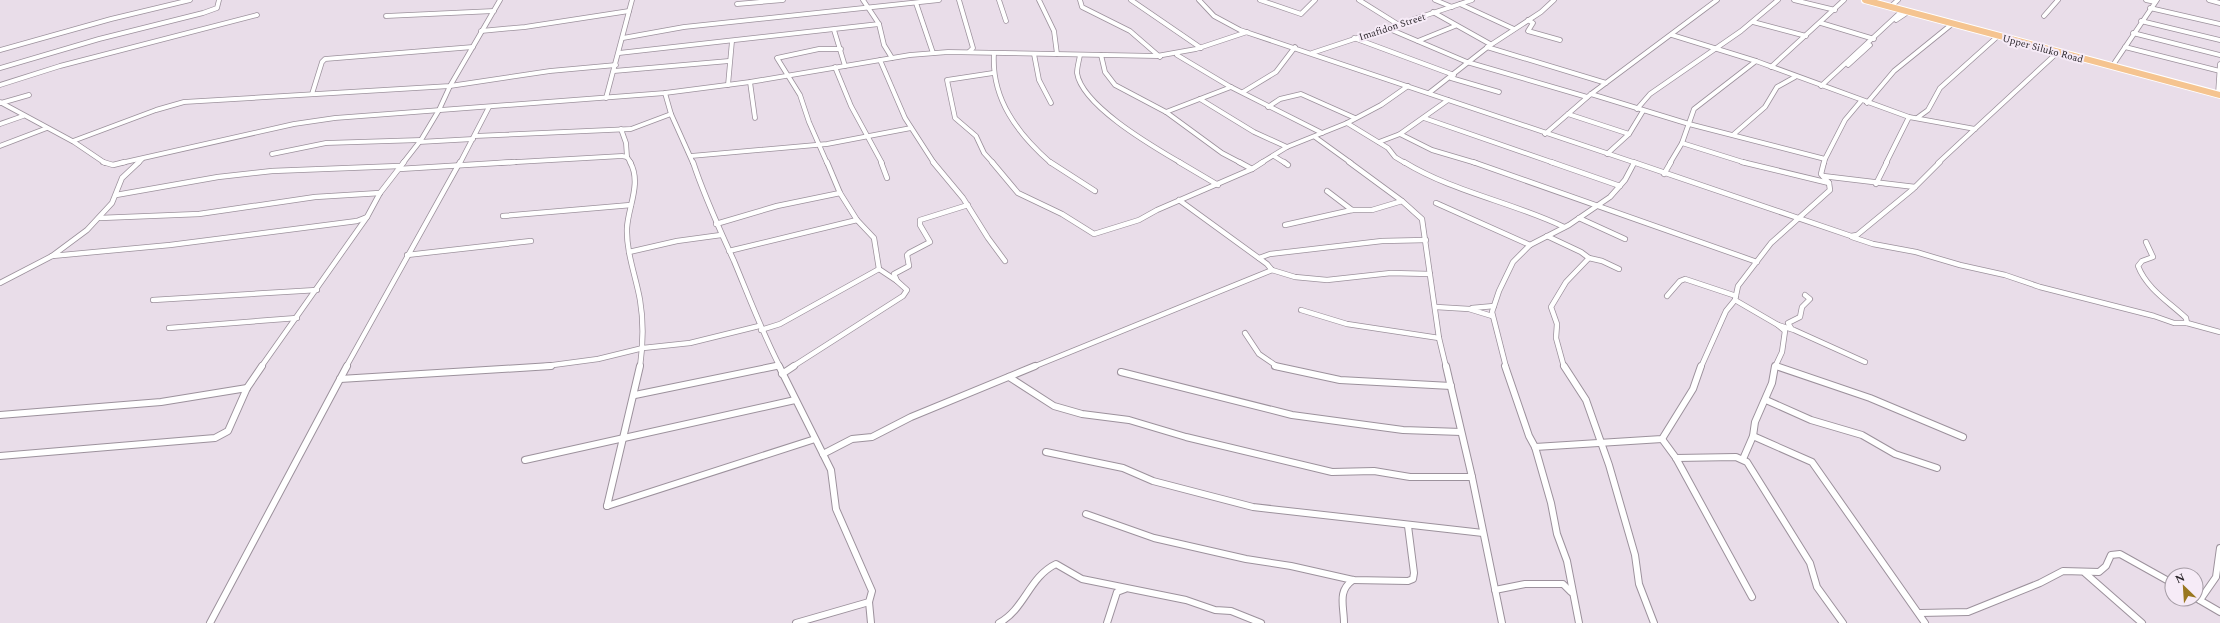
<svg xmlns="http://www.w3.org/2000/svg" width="2220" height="623" font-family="Spectral,serif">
	<rect width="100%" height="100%" fill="#e9dde9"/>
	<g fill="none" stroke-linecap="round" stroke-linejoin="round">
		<defs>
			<g id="minor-far2">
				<polyline points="863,0 879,24 884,45 892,58"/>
				<polyline points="959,0 973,48 969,52"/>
				<polyline points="999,0 1006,21"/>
				<polyline points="1039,0 1054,31 1057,54"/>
				<polyline points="1080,0 1082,7 1130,31 1160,57"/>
				<polyline points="1131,0 1201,48"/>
				<polyline points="1199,0 1214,16 1240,30 1636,163"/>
				<polyline points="1260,0 1301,14 1315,0"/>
				<polyline points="1359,0 1399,25"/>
				<polyline points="1435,0 1452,7"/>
				<polyline points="1794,0 1835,10"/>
				<polyline points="2146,0 2155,2"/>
				<polyline points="2209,0 2220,3"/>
				<polyline points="916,3 933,53"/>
				<polyline points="737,4 783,0"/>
				<polyline points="1460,4 1514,29"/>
				<polyline points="1890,7 1898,0"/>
				<polyline points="2150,8 2220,24"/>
				<polyline points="1433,12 1490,44"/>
				<polyline points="386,16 494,11"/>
				<polyline points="2044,16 2058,0"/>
				<polyline points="1528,20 1533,23 1528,31 1560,40"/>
				<polyline points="1896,20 1908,12"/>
				<polyline points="2141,21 2220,40"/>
				<polyline points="1753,22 1806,36"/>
				<polyline points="1821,23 1874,39"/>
				<polyline points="1387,28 1467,62 1587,97"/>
				<polyline points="834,30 845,66"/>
				<polyline points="481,31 525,27 629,11"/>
				<polyline points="2133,33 2220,55"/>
				<polyline points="1672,35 1756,61 1909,117"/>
				<polyline points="623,38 684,27 939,0"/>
				<polyline points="1354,38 1454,75"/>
				<polyline points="1418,41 1455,26"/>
				<polyline points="1487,47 1606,83"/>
				<polyline points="2125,47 2220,71"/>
				<polyline points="0,50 111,19 190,0"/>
				<polyline points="619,53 879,24"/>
				<path d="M994,53c-3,46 24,81 57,110"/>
				<polyline points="1312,53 1472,0"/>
				<polyline points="1034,54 1039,80 1051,103"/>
				<path d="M1080,55c-1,6 -3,12 -3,18 5,33 77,74 104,90"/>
				<polyline points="1101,55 1105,72 1115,85 1166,112 1222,153 1241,163"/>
				<polyline points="1177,55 1229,86 1322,133"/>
				<polyline points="880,60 905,118 934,163"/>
				<polyline points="2115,62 2157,0"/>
				<polyline points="1848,65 1870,45"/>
				<polyline points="835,67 851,106 882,163"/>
				<polyline points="1771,67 1844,0"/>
				<polyline points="0,68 99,39 203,13 217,8 219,0"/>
				<polyline points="614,71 729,61"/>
				<polyline points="1451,78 1499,92"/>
				<polyline points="750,82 755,118"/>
				<polyline points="0,85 60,66 257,15"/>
				<polyline points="728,85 732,41"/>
				<polyline points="1821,86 1903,10"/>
				<polyline points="1243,92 1276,72 1295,47"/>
				<polyline points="665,93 671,114 693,163"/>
				<polyline points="1429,93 1489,46 1541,12 1554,0"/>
				<polyline points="312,94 322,62 325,59 473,47"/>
				<polyline points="1591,94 1689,124 1825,159 1845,120 1861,101"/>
				<polyline points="2218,94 2220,64"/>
				<polyline points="606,98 632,0"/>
				<polyline points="1200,99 1254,132 1287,147"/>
				<polyline points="0,102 74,142 105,163"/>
				<polyline points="1,103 29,95"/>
				<polyline points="1867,103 1894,71 1952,24"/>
				<polyline points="1268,107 1280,99 1301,94 1355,118"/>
				<polyline points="1637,109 1650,94 1741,31 1778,0"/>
				<polyline points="1166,112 1231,87"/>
				<polyline points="1568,114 1629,134"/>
				<polyline points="1424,118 1554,163"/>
				<polyline points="1917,118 1928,110 1940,88 1998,36"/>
				<polyline points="1347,123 1388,148 1395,157 1405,163"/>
				<polyline points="0,124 23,116"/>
				<polyline points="621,129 626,143 627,157"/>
				<polyline points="1400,134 1432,150 1476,163"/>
				<polyline points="1545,134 1591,94 1717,0"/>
				<polyline points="1734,134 1765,107 1777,87 1795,77"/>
				<polyline points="475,136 631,129 671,114"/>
				<polyline points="1315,137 1351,163"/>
				<polyline points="73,141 156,110 184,102 450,86 550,71 616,65"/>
				<polyline points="419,142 473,139"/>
				<polyline points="1379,142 1400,134 1448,100"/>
				<polyline points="0,146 47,128"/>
				<polyline points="272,154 326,143 421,140"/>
				<polyline points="1607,154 1629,134 1643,111"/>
				<polyline points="691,156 827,144 911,128"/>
				<polyline points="1274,156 1285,163"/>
				<polyline points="121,163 294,124 335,118 665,93 750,82 910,55 948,52 1157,56 1196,49 1247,32"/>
				<polyline points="138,163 142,159"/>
				<polyline points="403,163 421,140 439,110 450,86 500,0"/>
				<polyline points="460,163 489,107"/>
				<polyline points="498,163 622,156 627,157 631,163"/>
				<polyline points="827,163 809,122 800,95 777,58 819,49 841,49"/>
				<polyline points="993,163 984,153 976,136 955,118 947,80 993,73"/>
				<polyline points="1261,163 1287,147 1347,123 1381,105 1408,86"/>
				<polyline points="1670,163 1682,143"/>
				<polyline points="1746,163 1682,143 1694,109 1756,61"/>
				<polyline points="1824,163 1825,159"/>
				<polyline points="1886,163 1909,117 1975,129"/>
				<polyline points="1938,163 2058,52"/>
			</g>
			<g id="minor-far1">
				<polyline points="103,162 113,165 125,162"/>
				<path d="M630,162c12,21 -2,45 -3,66 -1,24 9,49 13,72 4,23 3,45 0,67"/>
				<path d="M693,162c11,34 26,66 41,99 15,36 28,71 46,106"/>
				<polyline points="827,162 840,193 857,220 874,238 879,269 897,281"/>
				<polyline points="881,162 887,178"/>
				<polyline points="933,162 963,198 988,238 1005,261"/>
				<polyline points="992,162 1018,193 1062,214 1094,234 1139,220 1157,210 1252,169 1263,162"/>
				<polyline points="1050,162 1095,191"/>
				<polyline points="1179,162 1218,185"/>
				<polyline points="1239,162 1252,169"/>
				<polyline points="1284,162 1288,165"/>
				<polyline points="1349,162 1402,201 1422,219 1439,338 1446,367"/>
				<path d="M1404,162c49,30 108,40 160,65"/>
				<polyline points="1473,162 1757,262"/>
				<polyline points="1551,162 1620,186"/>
				<polyline points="1633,162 1851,236 1857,235 1913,189 1940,162"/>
				<polyline points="1742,162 1829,183"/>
				<polyline points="399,169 515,162"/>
				<polyline points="1664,174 1671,162"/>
				<polyline points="1823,176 1915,187"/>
				<polyline points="1876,184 1887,162"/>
				<polyline points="1327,191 1352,210"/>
				<polyline points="116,195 218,177 272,171 399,166"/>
				<polyline points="1179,200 1267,264 1272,270"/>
				<polyline points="1436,203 1530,245"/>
				<polyline points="503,216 631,205"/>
				<polyline points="100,218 199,214 315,197 380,193"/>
				<polyline points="1579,218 1625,239"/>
				<polyline points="716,224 777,206 840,193"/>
				<polyline points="1285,225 1352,210 1372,210 1402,201"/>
				<polyline points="1547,236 1581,252 1589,258 1566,282 1551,307 1557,324 1556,338 1564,367"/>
				<path d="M1852,237l21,7 43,8 44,13 45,10 35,12 114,29 20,7h13l-1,-5c-17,-16 -39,-29 -48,-52l4,-5 11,-4 -7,-15"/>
				<polyline points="729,251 857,220"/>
				<polyline points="629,252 677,241 721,235"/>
				<polyline points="407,255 531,241"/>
				<polyline points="52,256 170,245 357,221 367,217 380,193 404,162"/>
				<polyline points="1259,258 1270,254 1382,241 1426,240"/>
				<polyline points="1589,258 1602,261 1619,269"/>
				<polyline points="0,283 52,256 87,230 112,203 122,178 139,162"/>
				<polyline points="1667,296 1680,281 1685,279 1736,296"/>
				<polyline points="153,300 317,290"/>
				<polyline points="1735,300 1778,325 1794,330 1865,362"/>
				<polyline points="1436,307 1469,309 1492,316"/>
				<polyline points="1472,308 1494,306"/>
				<polyline points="1301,310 1347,324 1439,338"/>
				<polyline points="2187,323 2220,332"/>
				<polyline points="169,328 297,318"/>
				<polyline points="1791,328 1788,323 1800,317 1802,307 1810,299 1805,295"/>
				<polyline points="761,330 780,324 879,269"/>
				<polyline points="1245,333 1259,354 1278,367"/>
				<polyline points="1775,366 1779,367"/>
				<polyline points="261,367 367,217"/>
				<polyline points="346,367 460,162"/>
				<polyline points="538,367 598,359 643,348 690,343 759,326"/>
				<polyline points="771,367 778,366"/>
				<polyline points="792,367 903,296 907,290 897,281 894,274 909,266 907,255 909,253 930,242 920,225 920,220 968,205"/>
				<polyline points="1033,367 1272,270 1295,277 1327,280 1391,273 1430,274"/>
				<polyline points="1506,367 1492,312 1499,291 1513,262 1530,245 1569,225 1610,197 1625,180 1634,163"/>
				<polyline points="1701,367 1726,311 1735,300 1738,286 1771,243 1830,190 1829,183 1821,174 1824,162"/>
				<polyline points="1775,367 1782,352 1785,331 1778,325"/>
			</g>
			<g id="minor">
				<polyline points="779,366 831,470 836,509 872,591 869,602 796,623"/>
				<polyline points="1275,366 1340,380 1451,386"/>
				<polyline points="1446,366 1472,477 1502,623"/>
				<polyline points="1505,366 1529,436 1535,447 1551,503 1557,534 1567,561 1579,623"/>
				<polyline points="1564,366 1586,400 1609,465 1635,555 1639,584 1654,623"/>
				<polyline points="1776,366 1870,398 1963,437"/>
				<polyline points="1121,372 1292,415 1403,430 1461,432"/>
				<polyline points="782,374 794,366"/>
				<polyline points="1009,377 1054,406 1082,414 1129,420 1186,437 1332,472 1374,471 1410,477 1472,477"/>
				<polyline points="340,379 551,366"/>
				<polyline points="635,395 776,366"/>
				<polyline points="1766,400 1811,420 1862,435 1895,454 1937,468"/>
				<polyline points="0,415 161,402 247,388"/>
				<polyline points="1753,436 1812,462 1925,623"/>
				<polyline points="1662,439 1676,458 1752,597"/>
				<polyline points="1535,447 1662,439 1693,389 1701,366"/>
				<polyline points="1046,452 1123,468 1153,481 1253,507 1483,533"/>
				<polyline points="823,454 852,439 872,437 911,417 1035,366"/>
				<polyline points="0,456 215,438 228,431 247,388 262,366"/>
				<polyline points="1676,458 1736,457 1747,462 1810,563 1817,587 1843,623"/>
				<polyline points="1743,459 1753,436 1755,422 1772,383 1775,366"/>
				<polyline points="525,460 795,400"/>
				<polyline points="607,506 640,366"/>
				<polyline points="607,506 815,439"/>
				<polyline points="1086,514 1154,538 1246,559 1291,566 1353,580 1408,581 1413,579 1414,573 1408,526"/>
				<polyline points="2085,573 2142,623"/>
				<polyline points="1495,590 1525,584 1563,584 1571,592"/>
				<polyline points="2196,598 2220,612"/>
				<polyline points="2200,600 2216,577 2220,548"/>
				<polyline points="869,602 871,623"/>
				<polyline points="1920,613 1968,612 2040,583 2063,571 2099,572 2106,566 2111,555 2120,554 2172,583"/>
				<polyline points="210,623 347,366"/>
				<path d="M999,623c26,-14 30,-46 57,-59l26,15 104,21 29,10 16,1 30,12"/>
				<polyline points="1107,623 1117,592 1125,589"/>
				<path d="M1344,623c0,-17 -7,-32 9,-43"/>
			</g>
			<polyline id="primary" points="1865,0 2220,95"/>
		</defs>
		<!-- minor-far2 casing -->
		<use href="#minor-far2" stroke="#9c919c" stroke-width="5.5"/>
		<!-- minor-far1 casing -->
		<use href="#minor-far1" stroke="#9c919c" stroke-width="6"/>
		<!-- minor casing -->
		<use href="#minor" stroke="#9c919c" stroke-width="8"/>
		<!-- primary casing -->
		<use href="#primary" stroke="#fff" stroke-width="8"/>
		<!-- minor-far2 -->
		<use href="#minor-far2" stroke="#fff" stroke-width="4"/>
		<!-- minor-far1 -->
		<use href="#minor-far1" stroke="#fff" stroke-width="4.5"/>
		<!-- minor -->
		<use href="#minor" stroke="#fff" stroke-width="6"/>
		<!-- primary -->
		<use href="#primary" stroke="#f5c490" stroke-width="6"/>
	</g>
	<g text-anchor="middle" stroke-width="4" stroke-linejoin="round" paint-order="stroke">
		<!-- far-street labels -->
		<g font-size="10" fill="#2b262b" stroke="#f6ebf7">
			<text transform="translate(1392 26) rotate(-18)" y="4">Imafidon Street</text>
			<text transform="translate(2043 48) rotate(15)" y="4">Upper Siluko Road</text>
		</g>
	</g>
	<!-- north arrow -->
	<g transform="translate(2184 587) rotate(335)"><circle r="19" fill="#f6ebf7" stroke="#a59ca5"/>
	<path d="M0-3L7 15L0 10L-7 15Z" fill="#997720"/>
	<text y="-6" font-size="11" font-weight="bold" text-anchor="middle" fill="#2b262b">N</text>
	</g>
</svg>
